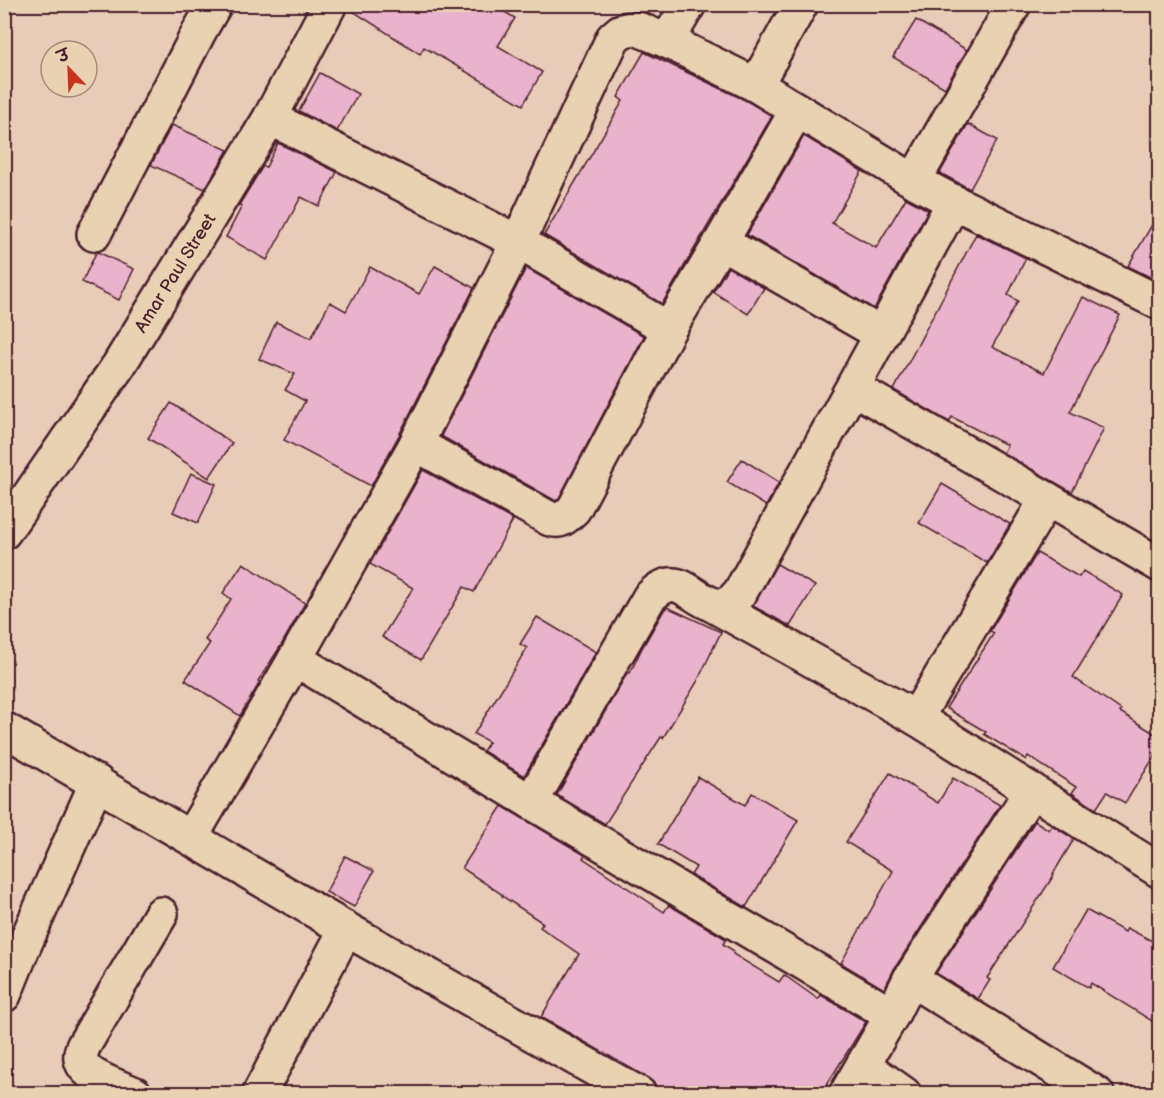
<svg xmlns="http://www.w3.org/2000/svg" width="1164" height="1098" font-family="'Balsamiq Sans','Playpen Sans Deva',sans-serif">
	<rect width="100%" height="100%" fill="#e9ccb7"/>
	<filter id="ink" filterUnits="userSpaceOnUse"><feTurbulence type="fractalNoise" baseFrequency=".0167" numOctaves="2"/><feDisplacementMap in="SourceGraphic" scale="12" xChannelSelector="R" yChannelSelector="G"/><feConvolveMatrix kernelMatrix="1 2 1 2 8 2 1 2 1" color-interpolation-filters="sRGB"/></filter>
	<g filter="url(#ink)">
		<!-- building -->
		<g fill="#e9b3cb" stroke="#4a1f2b" stroke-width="1.5">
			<polygon points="349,4 491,4 515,18 498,46 542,72 523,105 424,47 420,54 348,8"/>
			<polygon points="916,20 967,50 945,88 893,57"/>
			<polygon points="644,52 747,101 772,116 662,304 544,235 623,101 618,97"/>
			<polygon points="320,73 358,94 337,131 299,111"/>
			<polygon points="968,124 997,140 970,189 940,173"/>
			<polygon points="172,125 228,150 205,189 151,165"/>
			<polygon points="804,136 862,171 832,223 876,248 906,198 928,210 874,309 747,235"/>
			<polygon points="278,143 337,172 319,206 301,197 267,260 226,237 242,206 239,205 263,166 266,167"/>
			<polygon points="1160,211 1160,282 1128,266"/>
			<polygon points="976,234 1026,258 1008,295 1018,301 992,347 1044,373 1083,297 1120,315 1070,412 1104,428 1072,492 1003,453 1007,445 952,417 949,422 894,390"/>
			<polygon points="98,252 134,269 119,300 82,282 96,253"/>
			<polygon points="435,266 474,288 399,435 371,486 284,440 305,401 285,390 295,374 259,359 276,322 311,338 330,302 346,311 370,267 419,294"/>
			<polygon points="728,267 764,288 748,314 713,292"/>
			<polygon points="526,268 644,336 559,498 556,501 441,436"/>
			<polygon points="171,403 232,443 209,478 148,438"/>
			<polygon points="742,459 779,482 766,506 727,482"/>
			<polygon points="423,470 513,520 474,592 464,587 421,660 382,637 413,588 370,564"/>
			<polygon points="191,473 216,484 198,523 173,512"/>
			<polygon points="942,484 1010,524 987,563 919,523"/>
			<polygon points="1037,553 1079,577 1083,571 1123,595 1073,677 1121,710 1120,712 1160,737 1160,748 1125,803 1107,792 1096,809 1072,793 1076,787 1028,756 1026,760 984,734 986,732 946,708 994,633 990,631"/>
			<polygon points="243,563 305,603 280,647 258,681 260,682 240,716 185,680 210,643 205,640 231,599 223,593"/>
			<polygon points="777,564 815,586 790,626 753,606"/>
			<polygon points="667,607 721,632 697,682 663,738 661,737 605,824 557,795 628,672 630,673 642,648 664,610"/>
			<polygon points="537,617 596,652 524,776 483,751 489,742 474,734 527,648 520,644"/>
			<polygon points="890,773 938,803 953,778 1000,805 894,969 884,989 841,963 893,871 846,842"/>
			<polygon points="698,777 745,805 752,793 798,820 746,907 691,875 696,867 658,844"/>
			<polygon points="502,806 585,855 583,858 664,912 669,905 726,939 723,944 734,951 733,954 779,982 784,975 818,999 821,995 866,1022 821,1094 658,1094 655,1084 648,1078 541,1017 579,954 540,927 543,923 502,896 503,895 462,868"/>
			<polygon points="1035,821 1049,830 1052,825 1074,839 1053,874 1054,875 987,978 990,980 978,999 936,973"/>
			<polygon points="345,856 374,871 354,907 326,892"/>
			<polygon points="1086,910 1125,932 1127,928 1160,945 1160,1026 1091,983 1089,988 1053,967"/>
		</g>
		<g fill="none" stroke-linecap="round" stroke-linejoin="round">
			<defs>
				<g id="minor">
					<polyline points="667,41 689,4"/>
					<polyline points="756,85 801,4"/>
					<polyline points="270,118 518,242 669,329"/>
					<polyline points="914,181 1014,4"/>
					<polyline points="94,234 200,30 215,4"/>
					<polyline points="721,242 881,334"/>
					<polyline points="853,388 1047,499 1160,565"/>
					<path d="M416,444l134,75c11,4 17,-3 24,-10l95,-180 52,-87 76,-132"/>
					<polyline points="4,532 119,365 270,118 330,4"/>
					<polyline points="713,605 916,718 1160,871"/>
					<polyline points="295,659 531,802 892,1015"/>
					<polyline points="916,718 1047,499"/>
					<polyline points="4,729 346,929 639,1094"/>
					<path d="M531,802l118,-204c6,-6 11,-11 20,-13 19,-4 39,31 62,17 3,-3 7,-7 10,-11l213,-389"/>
					<polyline points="191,837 295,659 416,444 518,242 613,38 621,31 630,29 638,29 667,41 756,85 914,181 954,202 1160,303"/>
					<polyline points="910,979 1097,1094"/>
					<polyline points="4,995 23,948 97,782"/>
					<polyline points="863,1065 904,1094"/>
					<path d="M135,1094c-15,-7 -51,-17 -54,-35 -1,-5 1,-10 3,-14l77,-131"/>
					<polyline points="259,1094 346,929"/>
					<polyline points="846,1094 892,1015 910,979 1032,790"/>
				</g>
			</defs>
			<!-- minor casing -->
			<use href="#minor" stroke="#4a1f2b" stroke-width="38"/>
			<!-- minor -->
			<use href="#minor" stroke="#e9d2b2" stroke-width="33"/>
		</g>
	</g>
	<g text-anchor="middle" stroke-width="4.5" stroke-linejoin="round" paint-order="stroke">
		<!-- street labels -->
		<g font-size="18" fill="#4a1f2b" stroke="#e9d2b2">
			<text transform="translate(175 273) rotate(-58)" y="6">Amar Paul Street</text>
		</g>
	</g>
	<!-- margin -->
	<rect width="1164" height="1098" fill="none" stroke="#e9d2b2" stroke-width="24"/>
	<rect x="12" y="12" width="1140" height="1074" fill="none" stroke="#4a1f2b" stroke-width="2" filter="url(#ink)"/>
	<!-- north arrow -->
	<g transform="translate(69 69) rotate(337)"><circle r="28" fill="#e9d2b2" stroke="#a98a7c" stroke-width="1.5"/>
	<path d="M0-4.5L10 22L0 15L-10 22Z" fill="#c8321e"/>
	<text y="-9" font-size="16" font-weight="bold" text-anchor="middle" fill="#4a1f2b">उ</text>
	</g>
</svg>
